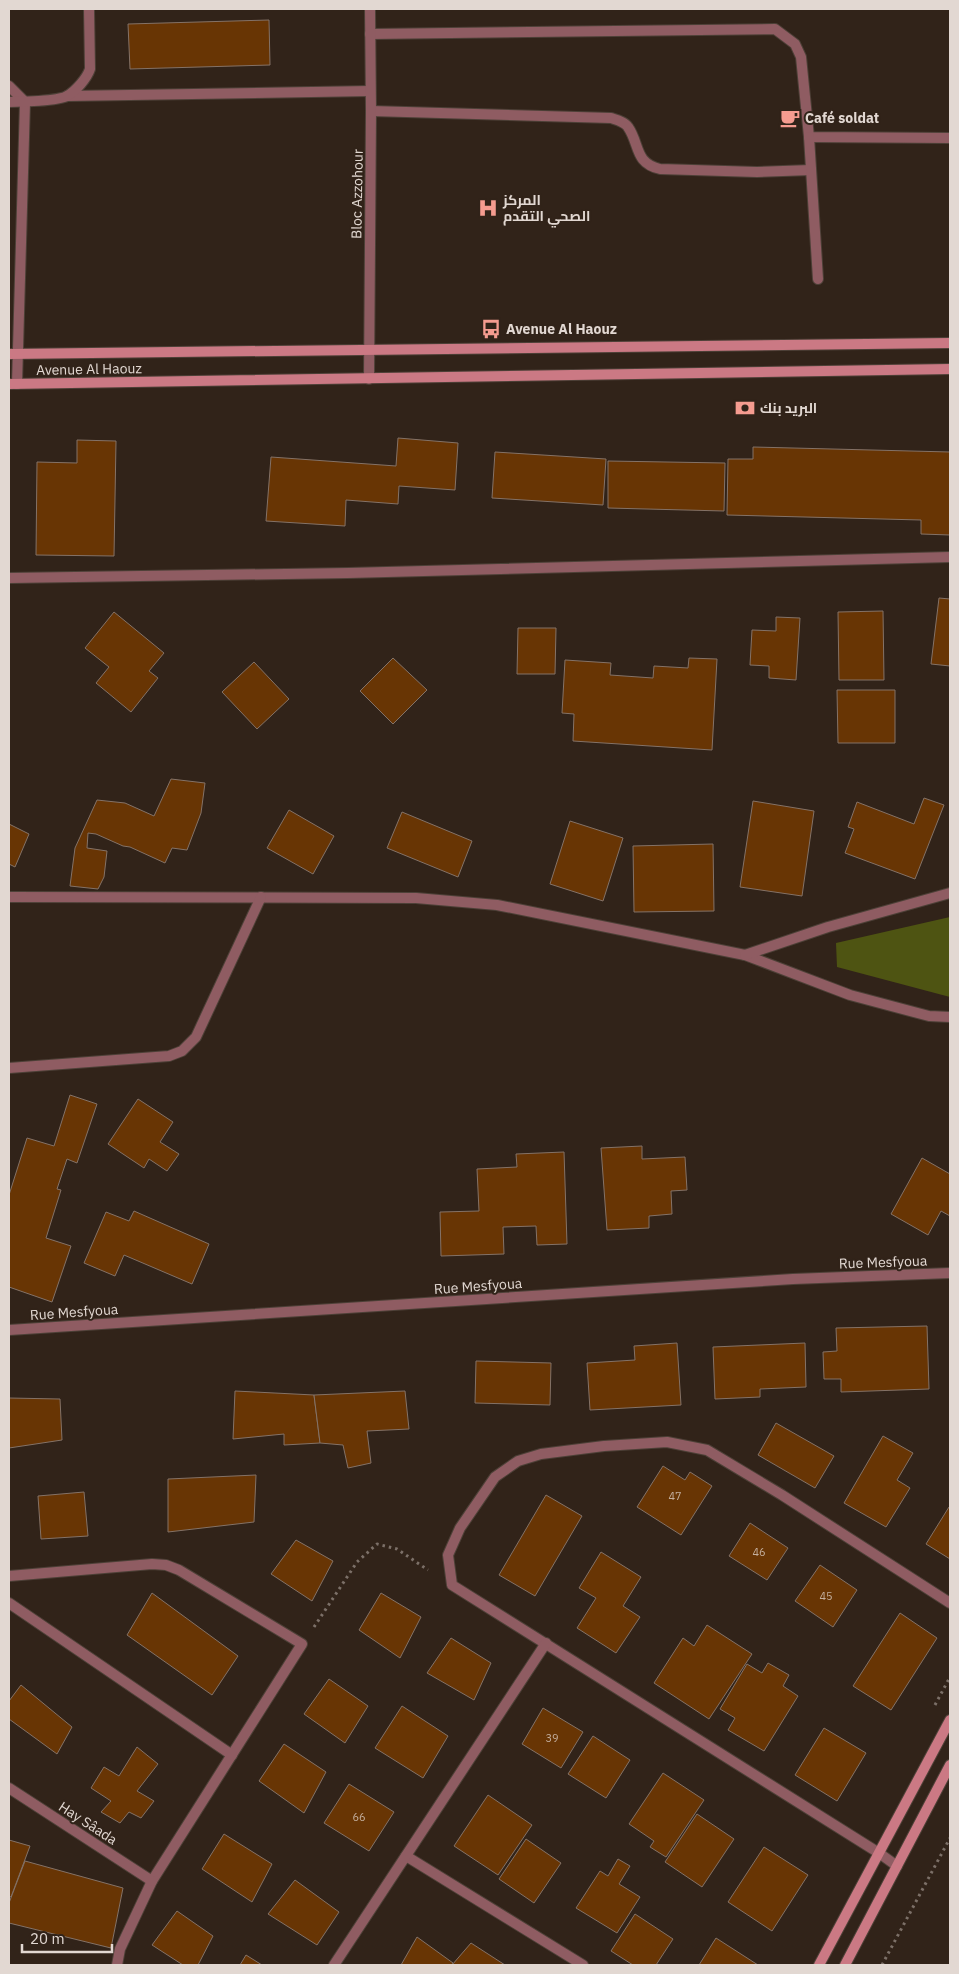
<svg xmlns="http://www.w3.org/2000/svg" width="959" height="1974" font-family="'IBM Plex Sans',Cairo,sans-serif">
	<rect width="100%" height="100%" fill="#312319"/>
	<!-- green -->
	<polygon fill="#4e5412" points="950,917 950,997 837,967 836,943"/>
	<!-- building -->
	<g fill="#683504" stroke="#847267">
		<polygon points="269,20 270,65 130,69 128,24"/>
		<polygon points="398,438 458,443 455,490 399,486 398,504 346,500 345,526 266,521 271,457 396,466"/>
		<polygon points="77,440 116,441 114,556 36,555 37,462 77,463"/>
		<polygon points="753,447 950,452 950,535 921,534 921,520 727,515 728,459 753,459"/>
		<polygon points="495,452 606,459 603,505 492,498"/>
		<polygon points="608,461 725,463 724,511 608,508"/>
		<polygon points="939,598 950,599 950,666 931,664"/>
		<polygon points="883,611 884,680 839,680 838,612"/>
		<polygon points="114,612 164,653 149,671 158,678 131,712 96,683 109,667 85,648"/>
		<polygon points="776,617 800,618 796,680 769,678 769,666 750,665 752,630 776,631"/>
		<polygon points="518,628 556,628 555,674 517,674"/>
		<polygon points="393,658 427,690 393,724 360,691"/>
		<polygon points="689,658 717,659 712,750 573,741 574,714 562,713 565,660 611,663 610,675 653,678 654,666 688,668"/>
		<polygon points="254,662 289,699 257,729 222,692"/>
		<polygon points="837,690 895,690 895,743 838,743"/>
		<polygon points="171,779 205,783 201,813 187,850 172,848 165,863 130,847 123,846 96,834 88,833 87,848 107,851 104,877 98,889 70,886 75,848 97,800 125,803 154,816"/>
		<polygon points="924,798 944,805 915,879 845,853 854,829 848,827 857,802 914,824"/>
		<polygon points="753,801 814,811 802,896 740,887"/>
		<polygon points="289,810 334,836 313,874 267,848"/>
		<polygon points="402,812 472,841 458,877 387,848"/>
		<polygon points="570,821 623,838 603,901 550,884"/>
		<polygon points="9,824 29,834 15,867 9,864"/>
		<polygon points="713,844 714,911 634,912 633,846"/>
		<polygon points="70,1095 97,1104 77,1163 67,1159 57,1189 61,1190 46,1238 71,1246 52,1302 9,1287 9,1195 27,1138 54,1146"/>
		<polygon points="138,1099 173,1122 160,1142 179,1154 167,1171 149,1159 144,1168 108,1144"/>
		<polygon points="642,1146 642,1159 685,1157 687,1190 671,1191 672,1214 649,1216 649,1228 607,1230 601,1148"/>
		<polygon points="564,1152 567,1244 537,1245 536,1226 503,1227 504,1254 441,1256 440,1212 479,1211 477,1169 517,1167 516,1154"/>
		<polygon points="922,1158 950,1174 950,1216 941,1211 928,1235 891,1214"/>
		<polygon points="134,1211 209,1244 192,1284 124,1255 115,1276 84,1263 106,1212 129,1221"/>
		<polygon points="927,1326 929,1389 841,1392 841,1379 824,1379 823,1352 837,1351 836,1328"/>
		<polygon points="677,1343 681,1405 590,1410 587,1363 635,1360 634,1346"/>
		<polygon points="805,1343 806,1387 760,1389 760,1397 715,1399 713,1347"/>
		<polygon points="476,1361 551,1363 550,1405 475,1403"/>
		<polygon points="235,1391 314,1395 320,1443 284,1445 284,1434 233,1439"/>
		<polygon points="405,1391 409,1429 367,1431 371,1463 348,1468 343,1445 320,1443 314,1395"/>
		<polygon points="9,1398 60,1399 62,1440 9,1448"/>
		<polygon points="776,1423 834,1456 815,1488 758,1455"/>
		<polygon points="883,1436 913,1453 897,1480 910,1488 886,1527 844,1503"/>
		<polygon points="663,1466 685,1480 690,1472 712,1486 681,1535 637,1507"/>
		<polygon points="256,1475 254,1522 168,1532 168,1479"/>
		<polygon points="84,1492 88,1536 41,1539 38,1496"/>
		<polygon points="546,1495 582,1516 535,1596 499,1575"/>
		<polygon points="949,1507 950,1508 950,1559 926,1544"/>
		<polygon points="750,1523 788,1548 767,1580 729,1556"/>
		<polygon points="296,1540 333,1561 312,1601 271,1574"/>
		<polygon points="601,1552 641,1577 623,1606 640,1617 616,1653 577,1628 596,1598 579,1588"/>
		<polygon points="820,1565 857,1590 833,1627 795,1601"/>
		<polygon points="152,1593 238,1656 212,1695 127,1635"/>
		<polygon points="381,1593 421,1617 400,1658 359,1630"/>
		<polygon points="900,1613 937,1638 891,1710 853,1686"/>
		<polygon points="707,1625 752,1654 709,1719 654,1683 683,1638 694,1646"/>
		<polygon points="451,1638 491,1663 474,1700 427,1673"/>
		<polygon points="768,1663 789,1675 783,1686 798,1696 764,1751 728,1730 735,1718 720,1709 747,1664 762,1673"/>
		<polygon points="329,1679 368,1706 345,1743 304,1714"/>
		<polygon points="21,1685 72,1727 57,1754 9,1719 9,1701"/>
		<polygon points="402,1706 448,1736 423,1778 375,1748"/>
		<polygon points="543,1708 583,1732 561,1768 522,1744"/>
		<polygon points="824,1728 866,1753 837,1801 795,1775"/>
		<polygon points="593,1736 630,1760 606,1798 568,1774"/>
		<polygon points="284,1744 326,1772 304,1813 259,1781"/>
		<polygon points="137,1747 158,1764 137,1791 154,1801 141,1818 129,1812 120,1823 101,1812 111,1801 91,1788 104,1767 119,1776"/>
		<polygon points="663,1773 704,1800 666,1857 650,1847 654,1841 629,1824"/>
		<polygon points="349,1784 394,1812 369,1851 324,1823"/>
		<polygon points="488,1795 532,1825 498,1875 454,1846"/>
		<polygon points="697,1814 734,1839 702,1887 665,1862"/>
		<polygon points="224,1834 272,1864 252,1902 202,1869"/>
		<polygon points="526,1839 561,1863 534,1903 499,1879"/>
		<polygon points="9,1840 30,1846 11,1897 9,1896"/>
		<polygon points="764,1847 808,1875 772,1931 728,1902"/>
		<polygon points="618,1859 630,1866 619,1884 640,1897 617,1933 576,1908 600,1871 608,1876"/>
		<polygon points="25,1861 123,1888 111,1948 9,1923 9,1903"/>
		<polygon points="295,1880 339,1912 317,1945 268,1914"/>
		<polygon points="177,1911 213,1936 198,1965 183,1965 152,1945"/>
		<polygon points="635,1914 673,1939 656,1965 633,1965 611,1951"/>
		<polygon points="417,1937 453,1963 452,1965 401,1965"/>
		<polygon points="716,1938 758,1965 699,1965"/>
		<polygon points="471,1943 505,1965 452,1965"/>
		<polygon points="246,1955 262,1965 240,1965"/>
	</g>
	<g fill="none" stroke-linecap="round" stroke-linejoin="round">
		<defs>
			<g id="minor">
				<polyline points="370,34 775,29 795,44 801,57 809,137 950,138"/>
				<polyline points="9,86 25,102 17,384"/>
				<polyline points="67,96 370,91"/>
				<path d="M9,102c11,0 49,-1 58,-6 9,-5 20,-18 23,-27l-1,-60"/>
				<path d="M371,111l240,7c6,2 14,4 17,9 12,17 6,36 32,42l97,3 54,-2"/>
				<polyline points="809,137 818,279"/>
				<polyline points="369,379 371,111 370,9"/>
				<polyline points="9,578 348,573 950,557"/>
				<polyline points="9,897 416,898 497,905 745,955 850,995 929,1016 950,1017"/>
				<polyline points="745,955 828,927 950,893"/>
				<polyline points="9,1068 169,1056 182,1051 196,1037 261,897"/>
				<polyline points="9,1330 793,1279 950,1273"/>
				<polyline points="9,1576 152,1564 166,1565 179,1570 302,1644 152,1881 120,1949 117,1965"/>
				<polyline points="9,1603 232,1755"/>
				<polyline points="9,1788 152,1881"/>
				<polyline points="406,1856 583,1965"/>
				<polyline points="897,1866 879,1853 452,1585 448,1555 460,1528 495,1477 518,1461 541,1454 604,1446 667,1442 707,1450 782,1495 950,1603"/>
				<polyline points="334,1965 546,1643"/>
			</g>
			<g id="secondary">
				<polyline points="9,354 950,343"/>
				<polyline points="9,384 950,369"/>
				<polyline points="819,1965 950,1720"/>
				<polyline points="845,1965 950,1765"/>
			</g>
		</defs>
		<!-- minor casing -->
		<use href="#minor" stroke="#4d4037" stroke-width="12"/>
		<!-- secondary casing -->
		<use href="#secondary" stroke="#4d4037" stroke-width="12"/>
		<!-- path -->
		<g stroke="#7c7068" stroke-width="3" stroke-dasharray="2.5 4" stroke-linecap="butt">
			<polyline points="314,1627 357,1562 377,1544 397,1549 428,1570"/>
			<polyline points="935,1705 950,1677"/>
			<polyline points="882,1965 950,1838"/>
		</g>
		<!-- minor -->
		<use href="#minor" stroke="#8f5c62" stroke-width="10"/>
		<!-- secondary -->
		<use href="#secondary" stroke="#cb7984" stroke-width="10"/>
	</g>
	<!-- icons -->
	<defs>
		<symbol id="cafe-bare" viewBox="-9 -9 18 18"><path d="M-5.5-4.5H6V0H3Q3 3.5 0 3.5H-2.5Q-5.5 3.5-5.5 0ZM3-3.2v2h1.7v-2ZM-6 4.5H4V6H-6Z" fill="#f59c90" stroke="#312319" stroke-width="2.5" paint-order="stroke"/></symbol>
		<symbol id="hospital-bare" viewBox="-9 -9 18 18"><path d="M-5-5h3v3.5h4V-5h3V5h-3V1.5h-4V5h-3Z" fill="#f59c90" stroke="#312319" stroke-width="2.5" paint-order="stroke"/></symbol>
		<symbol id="bus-bare" viewBox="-9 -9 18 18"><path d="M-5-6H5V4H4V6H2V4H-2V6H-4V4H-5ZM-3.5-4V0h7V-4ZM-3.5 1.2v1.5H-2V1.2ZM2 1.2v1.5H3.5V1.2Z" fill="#f59c90" stroke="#312319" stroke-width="2.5" paint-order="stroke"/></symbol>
		<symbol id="bank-bare" viewBox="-9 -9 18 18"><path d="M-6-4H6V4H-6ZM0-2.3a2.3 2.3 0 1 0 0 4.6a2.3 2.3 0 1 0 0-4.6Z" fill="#f59c90" stroke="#312319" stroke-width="2.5" paint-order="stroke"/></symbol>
	</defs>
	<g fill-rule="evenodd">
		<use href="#cafe-bare" x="776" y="104" width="28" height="28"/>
		<use href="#hospital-bare" x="474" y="194" width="28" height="28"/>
		<use href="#bus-bare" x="477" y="315" width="28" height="28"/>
		<use href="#bank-bare" x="731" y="394" width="28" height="28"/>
	</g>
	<g text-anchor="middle" stroke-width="4" stroke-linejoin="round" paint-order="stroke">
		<!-- number labels -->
		<g font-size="11" fill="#c4af9e">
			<text x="675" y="1500">47</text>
			<text x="759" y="1556">46</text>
			<text x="826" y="1600">45</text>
			<text x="552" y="1742">39</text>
			<text x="359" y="1821">66</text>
		</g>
		<!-- poi labels -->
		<g font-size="14" font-weight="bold" fill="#e2d8d2" stroke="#312319" text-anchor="start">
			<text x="805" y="123">Café soldat</text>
			<text x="503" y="205">المركز<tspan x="503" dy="16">الصحي التقدم</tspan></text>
			<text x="506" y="334">Avenue Al Haouz</text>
			<text x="760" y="413">البريد بنك</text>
		</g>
		<!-- street labels -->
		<g font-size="14" fill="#e2d8d2" stroke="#312319">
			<text transform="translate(357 194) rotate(-89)" y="5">Bloc Azzohour</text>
			<text transform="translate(89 369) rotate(-1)" y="5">Avenue Al Haouz</text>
			<text transform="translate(883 1262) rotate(-2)" y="5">Rue Mesfyoua</text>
			<text transform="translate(478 1286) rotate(-4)" y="5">Rue Mesfyoua</text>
			<text transform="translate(74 1312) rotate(-4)" y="5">Rue Mesfyoua</text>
			<text transform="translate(88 1823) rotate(33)" y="5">Hay Sâada</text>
		</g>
	</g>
	<!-- border -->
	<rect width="959" height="1974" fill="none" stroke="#e2d8d2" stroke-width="20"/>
	<!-- scale -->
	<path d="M22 1944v8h90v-8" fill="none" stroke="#e2d8d2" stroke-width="2.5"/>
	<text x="30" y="1944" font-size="15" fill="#e2d8d2" stroke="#312319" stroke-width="4" paint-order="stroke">20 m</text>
</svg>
